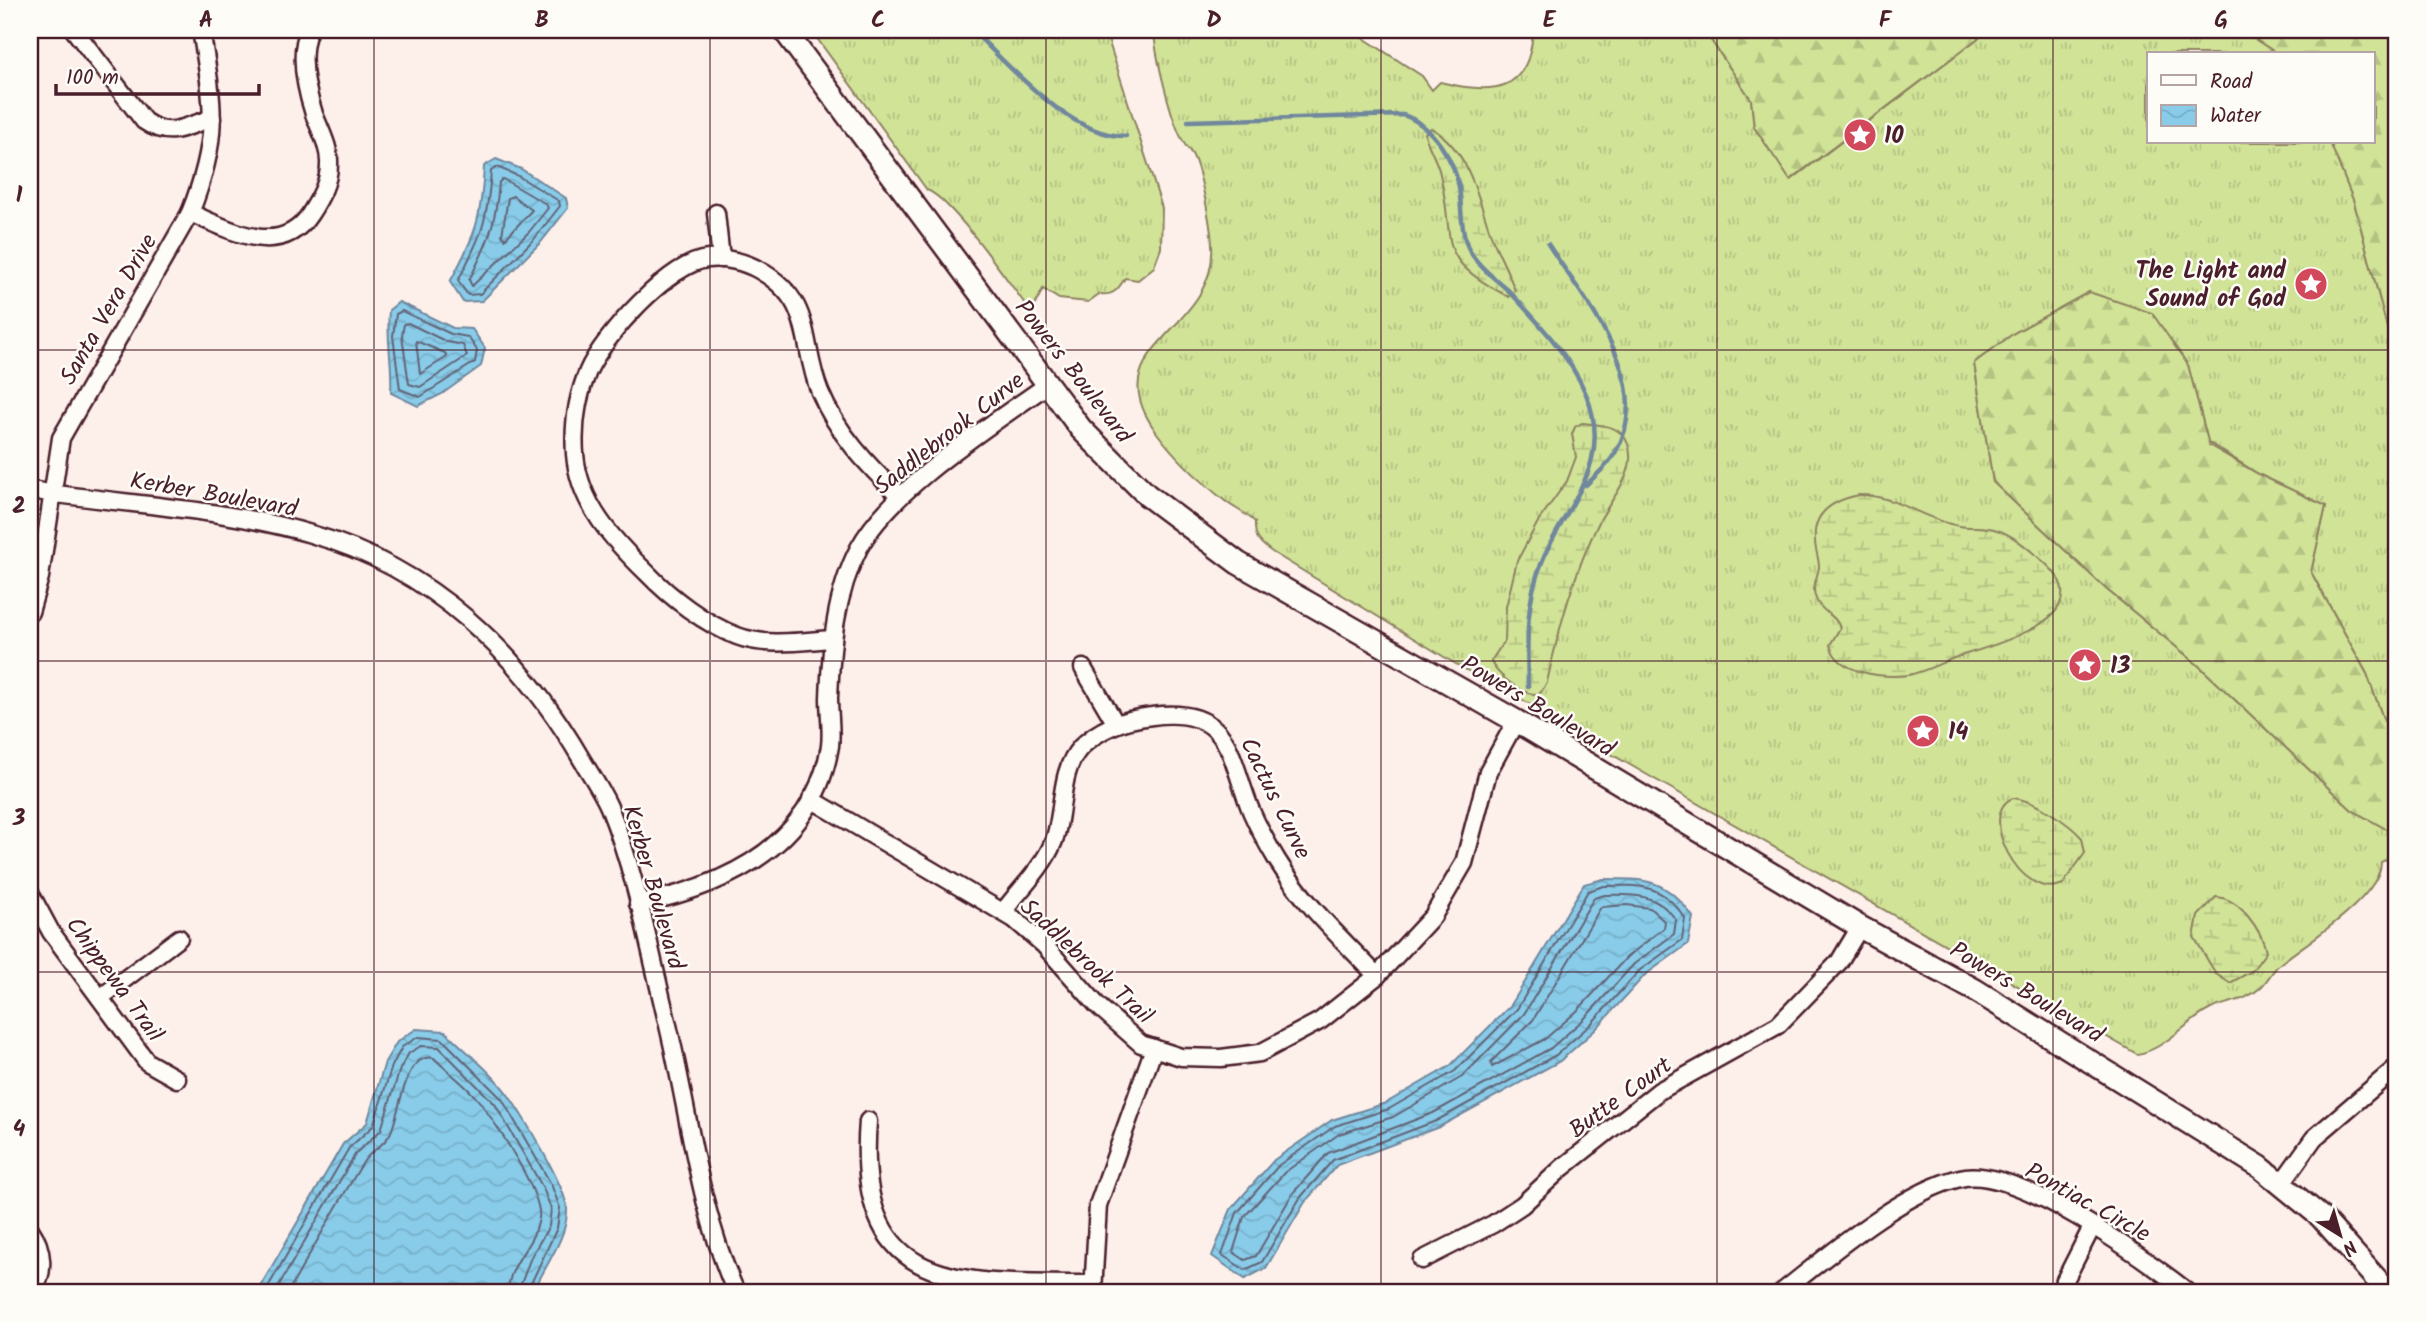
<svg xmlns="http://www.w3.org/2000/svg" width="2427" height="1322" font-family="Kalam,sans-serif">
	<defs>
		<pattern id="grass-tufts" width="24" height="20" patternUnits="userSpaceOnUse" patternTransform="scale(1.75)"><rect width="24" height="20" fill="#d0e397"/><path d="M3 7l-1-3M5 7V3M7 7l1-3M15 17l-1-3M17 17v-4M19 17l1-3" fill="none" stroke="#b4c282"/></pattern>
		<pattern id="forest-firs" width="22" height="20" patternUnits="userSpaceOnUse" patternTransform="scale(1.75)"><rect width="22" height="20" fill="#d0e397"/><path d="M5 1l3.5 6h-7zM16 11l3.5 6h-7z" fill="#b4c282"/></pattern>
		<pattern id="wetland-marsh" width="20" height="14" patternUnits="userSpaceOnUse" patternTransform="scale(1.75)"><rect width="20" height="14" fill="#d0e397"/><path d="M1 5h8M5 5V1M11 12h8M15 12V8" fill="none" stroke="#b4c282"/></pattern>
		<pattern id="water-waves" width="16" height="10" patternUnits="userSpaceOnUse" patternTransform="scale(1.75)"><rect width="16" height="10" fill="#88cce9"/><path d="M0 5q4-4 8 0t8 0" fill="none" stroke="#77afc8"/></pattern>
	</defs>
	<rect width="100%" height="100%" fill="#fdf0eb"/>
	<filter id="ink" filterUnits="userSpaceOnUse"><feTurbulence type="fractalNoise" baseFrequency=".0143" numOctaves="2"/><feDisplacementMap in="SourceGraphic" scale="14" xChannelSelector="R" yChannelSelector="G"/><feConvolveMatrix kernelMatrix="1 2 1 2 8 2 1 2 1" color-interpolation-filters="sRGB"/></filter>
	<g filter="url(#ink)">
		<!-- grass -->
		<g fill="url(#grass-tufts)" stroke="#8d8161" stroke-width="2">
			<path d="M811,30h294l57,178 -1,40 -7,19 -16,13 -13,-2c-7,12 -12,18 -26,16l-11,8 -29,-3 -16,-10 -12,23c-19,-25 -79,-113 -104,-122z"/>
			<path d="M1154,30h197l71,46 10,14 8,-8c53,13 90,11 93,-52h171l47,69 3,28 37,53 198,-150h252l37,24h-129v88h181l24,60 43,163v364l-13,-8 -17,-47 -56,-102 15,-66 -66,-31 -52,-33 -20,-77 -99,-73 -75,41 -40,30 19,119 113,107 91,75 155,146 45,25v25l-8,-2 -8,4c0,35 -74,80 -100,101 -9,7 -13,18 -21,25 -15,14 -32,13 -49,21 -25,12 -46,41 -74,45l-493,-281 -76,-44 -21,-16 -88,-47 -187,-114c-12,-9 -18,-14 -17,-30 -9,-9 -20,-13 -30,-21 -26,-21 -48,-41 -68,-68 -65,-87 61,-101 55,-188 -1,-20 -11,-73 -19,-89 -2,-5 -7,-8 -9,-13 -13,-22 -29,-88 -30,-113z"/>
		</g>
		<!-- forest -->
		<g fill="url(#forest-firs)" stroke="#8d8161" stroke-width="2">
			<polygon points="1704,30 1989,30 1790,180 1754,127 1751,99"/>
			<polygon points="2241,30 2397,30 2397,365 2354,202 2330,142 2373,142 2373,54 2278,54"/>
			<polygon points="2089,292 2152,313 2188,365 2209,445 2260,475 2326,506 2311,572 2367,674 2384,721 2397,729 2397,835 2352,810 2197,664 2106,589 1993,482 1974,363 2014,333"/>
		</g>
		<!-- wetland -->
		<g fill="url(#wetland-marsh)" stroke="#8d8161" stroke-width="2">
			<path d="M1431,128c38,21 47,70 60,107 7,19 18,37 24,56l-6,6c-77,-40 -52,-51 -69,-123 -3,-15 -13,-27 -15,-41z"/>
			<path d="M1582,423c17,2 39,1 46,21 10,29 -17,54 -29,78 -25,50 -40,106 -52,160 -2,3 -3,7 -6,10 -12,10 -47,-19 -50,-31l14,-21 1,-33 11,-46 22,-41 28,-39 9,-24 -4,-23 3,-7z"/>
			<path d="M1859,495c38,0 64,25 100,31 12,2 26,0 38,4 17,5 34,21 48,33 12,11 22,24 15,41 -10,25 -73,44 -97,51 -18,5 -36,17 -55,20 -26,3 -70,-1 -78,-30l10,-17c-4,-14 -20,-16 -24,-29 -5,-11 1,-20 3,-32 0,-9 -4,-17 -4,-26 -3,-29 19,-41 44,-46z"/>
			<path d="M2013,798c21,2 55,24 69,40l3,15 -22,31c-43,19 -87,-72 -50,-86z"/>
			<path d="M2216,897c24,1 46,34 50,55l-14,19 -22,12 -14,-9 -22,-37 4,-21z"/>
		</g>
		<!-- water -->
		<g fill="url(#water-waves)" stroke="#6f879d" stroke-width="2">
			<path d="M496,159l25,10 45,29 2,10 -27,34 -59,59 -19,1 -13,-20c26,-48 31,-61 34,-116z"/>
			<path d="M399,302l54,26 19,1 13,19 -4,18 -39,28 -24,12 -27,-13c2,-29 -5,-54 -2,-83z"/>
			<path d="M1603,879c45,0 63,0 90,38l-5,27 -43,31 -50,55 -35,31 -121,66 -102,38 -32,37 -39,66 -21,11 -33,-23 19,-47 43,-49 58,-40 54,-17 64,-37 61,-61 73,-121z"/>
			<path d="M416,1029l29,2c21,21 47,41 64,65 14,20 57,91 58,113 1,28 -23,58 -34,83h-276l86,-148 24,-21 18,-61 12,-20z"/>
		</g>
		<g fill="none" stroke-linecap="round" stroke-linejoin="round">
			<!-- shore -->
			<g stroke="#636477" stroke-width="2">
				<path d="M497,167l21,9 41,25 1,5 -25,32 -55,56 -12,1 -10,-14c24,-47 29,-57 33,-110z"/>
				<path d="M503,179l43,25 2,4 -19,24 -57,54 -3,-6c19,-36 27,-57 30,-98z"/>
				<polygon points="513,196 532,210 505,239 502,235 508,198"/>
				<polygon points="402,311 451,334 468,337 477,350 475,362 420,397 400,389 393,336 396,314"/>
				<polygon points="408,323 447,342 463,345 467,356 420,387 409,384 402,336 404,324"/>
				<polygon points="416,341 445,353 447,357 420,374"/>
				<path d="M1604,886c38,-1 58,-2 81,32l-3,22 -42,30 -50,55 -34,30 -120,66 -103,39 -33,38 -38,64 -17,8 -23,-15 15,-42 42,-48 56,-39 54,-17 66,-38 62,-62 71,-118z"/>
				<path d="M1605,895c30,-1 53,-1 71,25l-2,14 -40,30 -50,55 -33,29 -118,65 -105,40 -35,40 -37,63 -11,4 -12,-8 11,-35 41,-45 54,-38 54,-17 69,-40 62,-63 70,-116z"/>
				<polygon points="1627,905 1650,908 1665,922 1664,928 1627,957 1577,1011 1545,1039 1492,1067 1491,1062 1533,1020 1601,907"/>
				<polyline points="265,1292 349,1148 373,1126 392,1066 402,1047 418,1037 442,1039 502,1099 551,1184 560,1208 557,1228 527,1292"/>
				<polyline points="275,1292 356,1153 381,1130 400,1069 409,1053 421,1046 439,1047 495,1104 543,1188 551,1209 549,1226 531,1257 518,1292"/>
				<path d="M288,1292c25,-43 49,-88 76,-131 7,-11 20,-15 26,-27 11,-21 13,-82 44,-76 17,17 40,33 53,54 14,20 56,84 52,106 -4,26 -31,46 -31,74"/>
			</g>
			<!-- stream -->
			<g stroke="#6f879d" stroke-width="4.5">
				<path d="M972,30c38,36 98,107 154,106"/>
				<path d="M1188,121l215,-6c28,9 51,44 56,72 3,19 1,40 8,58 8,20 28,33 43,47 28,30 60,64 76,102 29,71 -21,110 -44,168 -17,40 -15,82 -14,125"/>
				<path d="M1548,244c36,57 110,138 67,209 -7,13 -19,22 -29,32"/>
			</g>
			<defs>
				<g id="minor">
					<path d="M74,30l70,91c26,18 40,6 68,-3"/>
					<path d="M190,213c39,16 90,47 120,1 9,-14 19,-31 19,-49 1,-18 -9,-35 -15,-51 -8,-25 -16,-60 -5,-84"/>
					<polyline points="716,213 721,259"/>
					<path d="M30,490c93,15 189,17 281,44 120,34 209,119 271,226 9,15 20,31 27,47 27,67 40,140 57,210 23,92 31,188 70,275"/>
					<path d="M30,612l10,-35 21,-139 129,-225c30,-75 24,-106 11,-183"/>
					<path d="M832,639c-29,2 -67,8 -95,-3 -32,-12 -67,-39 -90,-63 -34,-33 -68,-69 -72,-119 -2,-28 2,-57 13,-83 15,-34 82,-109 120,-112 17,-2 37,3 51,11 56,31 41,73 61,122 17,41 48,74 80,104"/>
					<polyline points="1083,668 1116,724"/>
					<polyline points="811,799 1014,919 1044,945 1098,1006 1141,1044 1181,1057 1221,1058 1260,1053 1320,1021 1377,976 1433,916 1464,863 1488,772 1516,721"/>
					<polyline points="30,893 51,932 147,1062 177,1079"/>
					<path d="M638,904c89,-18 176,-59 192,-158 2,-15 -1,-33 -1,-48 2,-51 6,-104 30,-150 33,-61 131,-122 188,-163"/>
					<path d="M1003,912c17,-23 39,-43 50,-69 12,-28 5,-72 28,-96 20,-20 44,-28 71,-31 81,-11 77,43 100,97 7,16 16,32 25,47 27,44 65,79 100,116"/>
					<polyline points="100,998 179,938"/>
					<path d="M868,1121c-14,173 92,162 225,163"/>
					<polyline points="2281,1184 2314,1138 2397,1067"/>
					<path d="M30,1229c13,19 16,44 2,63"/>
					<polyline points="1422,1260 1493,1224 1522,1205 1562,1168 1659,1091 1778,1025 1839,962 1860,927"/>
					<polyline points="1093,1292 1098,1205 1154,1048"/>
					<path d="M1782,1292c47,-37 120,-100 178,-114 55,-14 184,80 228,114"/>
					<polyline points="2059,1292 2092,1227"/>
				</g>
				<polyline id="major" points="784,30 1081,429 1147,495 1238,563 1516,721 1860,927 1975,990 2260,1167 2321,1217 2388,1292"/>
			</defs>
			<!-- minor casing -->
			<use href="#minor" stroke="#4a1f2b" stroke-width="21"/>
			<!-- major casing -->
			<use href="#major" stroke="#4a1f2b" stroke-width="26"/>
			<!-- minor -->
			<use href="#minor" stroke="#fdfcf7" stroke-width="16"/>
			<!-- major -->
			<use href="#major" stroke="#fdfcf7" stroke-width="21"/>
		</g>
	</g>
	<!-- grid -->
	<path fill="none" stroke="#4a1f2b" stroke-width="2" stroke-opacity="0.55" d="M374,30v1262M710,30v1262M1046,30v1262M1381,30v1262M1717,30v1262M2053,30v1262M30,350h2367M30,661h2367M30,972h2367"/>
	<!-- icons -->
	<defs>
		<symbol id="sight-disc" viewBox="-11 -11 22 22"><circle r="9.5" fill="#d1495b" stroke="#fdfcf7"/><path d="M0-6L1.8-2.2L6-1.7L2.9 1.2L3.7 5.4L0 3.3L-3.7 5.4L-2.9 1.2L-6-1.7L-1.8-2.2Z" fill="#fff"/></symbol>
	</defs>
	<g fill-rule="evenodd">
		<use href="#sight-disc" x="1841" y="116" width="38" height="38"/>
		<use href="#sight-disc" x="2292" y="265" width="38" height="38"/>
		<use href="#sight-disc" x="2066" y="646" width="38" height="38"/>
		<use href="#sight-disc" x="1904" y="712" width="38" height="38"/>
	</g>
	<g text-anchor="middle" stroke-width="5" stroke-linejoin="round" paint-order="stroke">
		<!-- poi labels -->
		<g font-size="24" font-weight="bold" fill="#4a1f2b" stroke="#fdfcf7" text-anchor="start">
			<text x="1884" y="143">10</text>
			<text x="2286" y="278" text-anchor="end">The Light and<tspan x="2286" dy="28">Sound of God</tspan></text>
			<text x="2110" y="673">13</text>
			<text x="1948" y="739">14</text>
		</g>
		<!-- street labels -->
		<g font-size="24" fill="#4a1f2b" stroke="#fdfcf7">
			<text transform="translate(108 309) rotate(-60)" y="8">Santa Vera Drive</text>
			<text transform="translate(1074 371) rotate(52)" y="8">Powers Boulevard</text>
			<text transform="translate(949 433) rotate(-38)" y="8">Saddlebrook Curve</text>
			<text transform="translate(214 494) rotate(10)" y="8">Kerber Boulevard</text>
			<text transform="translate(1538 706) rotate(31)" y="8">Powers Boulevard</text>
			<text transform="translate(1276 798) rotate(64)" y="8">Cactus Curve</text>
			<text transform="translate(654 887) rotate(74)" y="8">Kerber Boulevard</text>
			<text transform="translate(1087 961) rotate(43)" y="8">Saddlebrook Trail</text>
			<text transform="translate(115 979) rotate(54)" y="8">Chippewa Trail</text>
			<text transform="translate(2027 992) rotate(31)" y="8">Powers Boulevard</text>
			<text transform="translate(1620 1097) rotate(-36)" y="8">Butte Court</text>
			<text transform="translate(2088 1202) rotate(29)" y="8">Pontiac Circle</text>
		</g>
	</g>
	<!-- margin -->
	<rect width="2427" height="1322" fill="none" stroke="#fdfcf7" stroke-width="77"/>
	<!-- legend -->
	<rect x="2147" y="52" width="228" height="91" fill="#fdfcf7" stroke="#b5a4a5" stroke-width="2"/>
	<rect x="2161" y="75" width="35" height="10" fill="#fdfcf7" stroke="#b5a4a5" stroke-width="2"/>
	<text x="2210" y="88" font-size="21" fill="#4a1f2b">Road</text>
	<rect x="2161" y="105" width="35" height="21" fill="url(#water-waves)" stroke="#b5a4a5" stroke-width="2"/>
	<text x="2210" y="122" font-size="21" fill="#4a1f2b">Water</text>
	<!-- north arrow -->
	<g transform="translate(2340 1235) rotate(143)" stroke="#fdfcf7" stroke-width="5" paint-order="stroke">
	<path d="M0-5L12 26L0 18L-12 26Z" fill="#4a1f2b"/>
	<text y="-10" font-size="19" font-weight="bold" text-anchor="middle" fill="#4a1f2b">N</text>
	</g>
	<!-- scale -->
	<path d="M56 84v10h203v-10" fill="none" stroke="#4a1f2b" stroke-width="3.5"/>
	<text x="66" y="84" font-size="21" fill="#4a1f2b" stroke="#fdfcf7" stroke-width="5" paint-order="stroke">100 m</text>
	<rect x="38" y="38" width="2350" height="1246" fill="none" stroke="#4a1f2b" stroke-width="2.5"/>
	<g font-size="23" text-anchor="middle" font-weight="bold" fill="#4a1f2b">
		<text x="206" y="27">A</text>
		<text x="542" y="27">B</text>
		<text x="878" y="27">C</text>
		<text x="1214" y="27">D</text>
		<text x="1549" y="27">E</text>
		<text x="1885" y="27">F</text>
		<text x="2221" y="27">G</text>
		<text x="19" y="202">1</text>
		<text x="19" y="513">2</text>
		<text x="19" y="825">3</text>
		<text x="19" y="1136">4</text>
	</g>
</svg>
